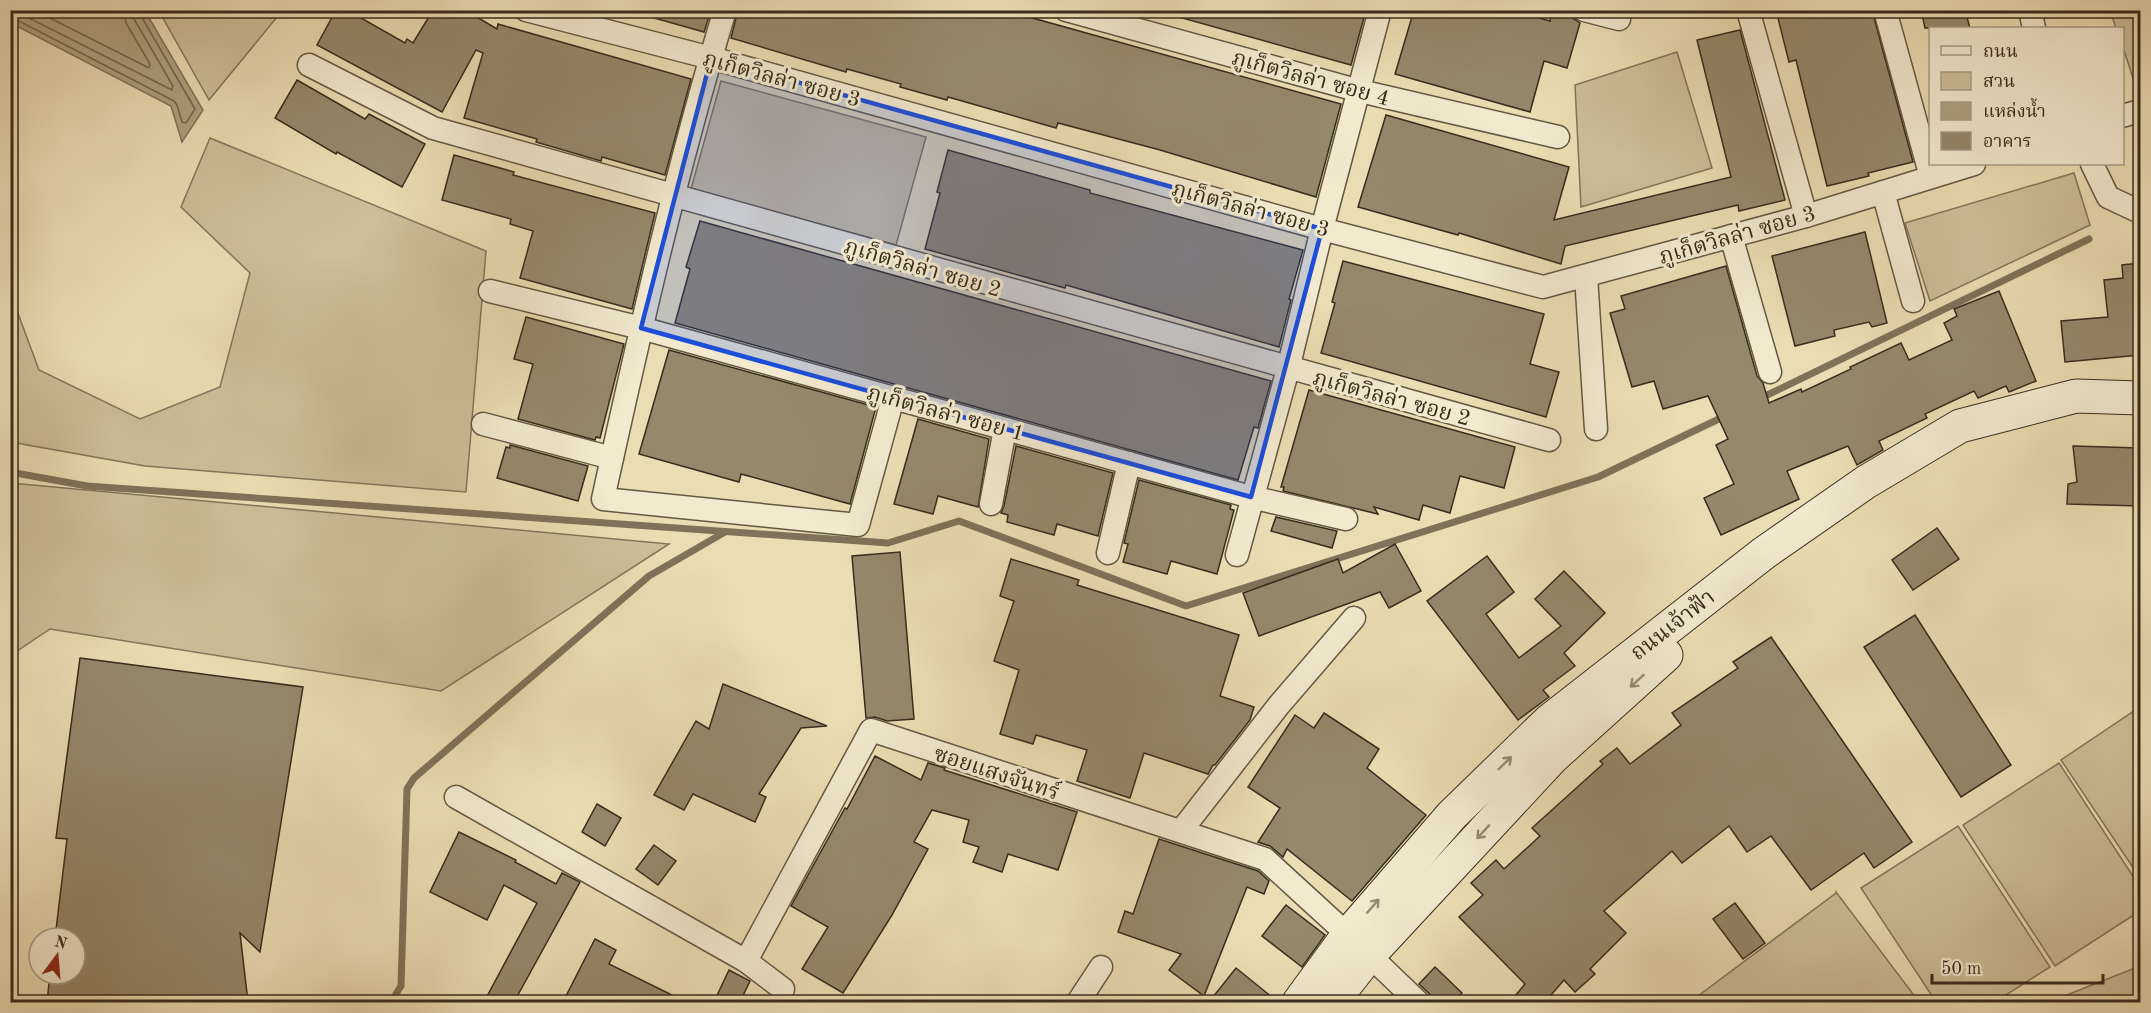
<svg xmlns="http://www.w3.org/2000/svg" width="2151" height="1013" font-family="'Old Standard TT','Noto Serif Thai',serif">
	<rect width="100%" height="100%" fill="#ebddb3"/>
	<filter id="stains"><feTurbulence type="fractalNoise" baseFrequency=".00333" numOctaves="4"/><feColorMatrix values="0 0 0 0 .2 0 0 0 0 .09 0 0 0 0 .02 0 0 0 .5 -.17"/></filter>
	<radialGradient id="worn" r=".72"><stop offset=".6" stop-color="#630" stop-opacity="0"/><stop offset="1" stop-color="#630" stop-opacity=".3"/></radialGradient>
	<!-- green -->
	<g fill="#cdbf9a" stroke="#82765c" stroke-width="1.5">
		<polygon points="159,11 282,11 209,100"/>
		<polygon points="2110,11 2140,11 2140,93 2138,94 2123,47 2122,28 2116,28"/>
		<polygon points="1677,52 1712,168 1581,207 1575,85"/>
		<polygon points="721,81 926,137 896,245 691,189"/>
		<polygon points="210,138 486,251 466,492 145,466 11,442 10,292 39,370 140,419 220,387 250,273 181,207"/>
		<polygon points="2074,173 2090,225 1930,301 1905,223"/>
		<polygon points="11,483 669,544 441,691 50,629 11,655"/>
		<polygon points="2140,707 2140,878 2061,760"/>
		<polygon points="2059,763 2140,887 2140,911 2055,966 1963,825"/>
		<polygon points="1958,826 2050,967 1995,1002 1936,1002 1861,888"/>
		<polygon points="1836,892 1919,1002 1690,1002 1836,893"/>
		<polygon points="2140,966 2140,1002 2049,1002"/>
	</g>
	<!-- water -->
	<polygon fill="#aea180" stroke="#7f7259" stroke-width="1.5" points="10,11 145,11 203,110 182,142 171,106 11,23"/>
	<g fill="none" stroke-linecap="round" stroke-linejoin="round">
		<!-- shore -->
		<g stroke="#73664f" stroke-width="1.5">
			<polyline points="34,10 149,68 150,64 126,23 124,10"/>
			<polyline points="10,11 19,13 172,90 173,86 134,19 133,10"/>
			<polyline points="10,19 15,19 174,101 177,105 182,122 186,123 195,109 141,16 140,10"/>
		</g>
		<!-- stream -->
		<g stroke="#7f7259" stroke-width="7">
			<polyline points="1759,399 2089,239"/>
			<polyline points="10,472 87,486 888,543 959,521 1186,606 1598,477 1725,416"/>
			<polyline points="391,1002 401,986 407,789 414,778 649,576 725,532"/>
		</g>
	</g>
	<!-- building -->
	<g fill="#95886b" stroke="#382c1e" stroke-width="1.5">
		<polygon points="336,10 347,10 405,43 407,39 413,43 433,10 465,10 497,29 498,24 691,79 665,175 602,157 601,161 536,142 537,139 464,118 483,53 476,50 442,112 317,45"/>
		<polygon points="648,10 711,10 704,32 647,16"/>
		<polygon points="738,10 1004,10 1341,104 1316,197 1160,150 1058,123 1056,128 948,97 947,100 900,87 901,84 847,69 846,72 731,38"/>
		<polygon points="1176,10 1366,10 1351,65 1175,16"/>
		<polygon points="1414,10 1511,10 1550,21 1552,10 1571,10 1574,19 1580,23 1567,68 1544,61 1530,112 1395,74"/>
		<polygon points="1776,10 1872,10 1913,162 1868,173 1869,176 1827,186 1796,60 1789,62"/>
		<polygon points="1921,10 1965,10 1970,28 1925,28"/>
		<polygon points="1740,30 1785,200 1739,211 1738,205 1565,246 1561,264 1459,233 1458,235 1358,207 1386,115 1569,167 1554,220 1731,177 1697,40"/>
		<polygon points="297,80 365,119 369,114 425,144 402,187 337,152 336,154 275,118"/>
		<polygon points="948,150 1090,190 1090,193 1303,250 1289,299 1291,300 1279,347 1066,285 1065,288 925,249 940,193 937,192"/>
		<polygon points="454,155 514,172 513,175 655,213 632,309 520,278 533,231 510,224 511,219 442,200"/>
		<polygon points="700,221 1271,381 1258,428 1254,427 1238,480 675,323 690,269 686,267"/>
		<polygon points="1865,232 1887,323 1872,327 1869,322 1834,330 1835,336 1795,346 1772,256"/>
		<polygon points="1343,261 1544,314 1530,364 1559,372 1546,417 1321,353 1335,303 1332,302"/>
		<polygon points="2140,263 2140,355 2065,362 2061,321 2108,317 2104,280 2123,278 2122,265"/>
		<polygon points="1726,266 1757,376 1763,383 1769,403 1801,389 1802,392 1851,369 1850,367 1901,343 1909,360 1952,340 1944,323 1957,316 1954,309 1999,291 2036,381 2009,392 2006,386 1978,398 1974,391 1925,414 1927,418 1879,441 1883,450 1857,465 1848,446 1787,471 1799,499 1721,535 1704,498 1734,484 1716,445 1728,439 1708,396 1663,409 1654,381 1632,387 1610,313 1625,309 1621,296"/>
		<polygon points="526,317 624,344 600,438 596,437 595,440 518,419 533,364 514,359"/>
		<polygon points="669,350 876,407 850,504 741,474 739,482 639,454"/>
		<polygon points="1309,390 1515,447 1504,488 1460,476 1450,513 1423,505 1419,520 1374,507 1378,514 1283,491 1284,487 1281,487"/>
		<polygon points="918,419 989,439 978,507 938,496 933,514 894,504"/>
		<polygon points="510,445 588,466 578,501 497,478 506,447 510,448"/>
		<polygon points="1016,446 1113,473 1098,536 1057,524 1054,535 1007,522 1008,515 1001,513 1004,506"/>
		<polygon points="2073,446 2140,448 2140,506 2067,504 2068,484 2077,482"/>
		<polygon points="1139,480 1231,505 1230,509 1234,510 1217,574 1171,561 1167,574 1123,562 1128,544 1124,543"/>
		<polygon points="1276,517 1337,531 1332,548 1271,531"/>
		<polygon points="1937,528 1959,559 1913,590 1892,560"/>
		<polygon points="1395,544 1421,591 1389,608 1380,592 1259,636 1243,593 1338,559 1343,573"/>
		<polygon points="900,552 914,719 887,721 875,717 866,718 852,556"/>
		<polygon points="1487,556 1514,592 1486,614 1519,658 1561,626 1535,599 1564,571 1605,613 1564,653 1575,666 1543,690 1549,697 1518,720 1427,601"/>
		<polygon points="1011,559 1079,580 1077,585 1239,635 1220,696 1254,707 1250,720 1215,765 1213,765 1208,774 1144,753 1130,798 1077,781 1087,750 1036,735 1033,744 1000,734 1019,670 994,661 1014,601 1000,596"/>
		<polygon points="1915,615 2011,765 1961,797 1864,647"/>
		<polygon points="1771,637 1912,842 1874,868 1864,853 1811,890 1771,836 1747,852 1729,826 1682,863 1672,851 1604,911 1626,933 1590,969 1595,974 1575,992 1564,980 1545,1002 1510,1002 1525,984 1459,917 1483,895 1471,883 1496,860 1504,869 1540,836 1532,828 1603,764 1600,761 1617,748 1630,764 1681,725 1672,713 1738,668 1733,662"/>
		<polygon points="80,658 303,687 260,952 240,933 248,1002 47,1002 50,974 75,974 75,938 55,938 67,839 56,838"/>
		<polygon points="723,684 827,726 801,728 759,794 766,797 755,822 693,794 684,810 654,795 696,721 709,729"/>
		<polygon points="1324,713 1379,749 1367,768 1426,815 1352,901 1287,849 1283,857 1270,846 1258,842 1280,808 1248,787 1295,715 1314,728"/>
		<polygon points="875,756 921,780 928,763 945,768 944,770 1077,812 1058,870 1008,854 1002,872 973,862 979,847 963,842 969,820 932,810 914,842 928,849 892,915 843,993 802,969 828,927 791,906 845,808 847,809"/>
		<polygon points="597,804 621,818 605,846 582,832"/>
		<polygon points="459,832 516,860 515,862 556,884 562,873 580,882 514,1002 484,1002 537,903 504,885 487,920 430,892"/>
		<polygon points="1159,839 1258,871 1269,881 1264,894 1247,887 1204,996 1169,970 1181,954 1118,932 1125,911 1133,914"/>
		<polygon points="654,845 676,861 658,885 636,869"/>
		<polygon points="1735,903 1765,943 1743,959 1713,919"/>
		<polygon points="1286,905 1325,935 1302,967 1262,936"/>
		<polygon points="595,939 616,950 609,964 686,1002 563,1002"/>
		<polygon points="1435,967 1462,993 1453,1002 1438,1002 1419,984"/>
		<polygon points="1236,968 1278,1002 1209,1002"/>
		<polygon points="729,970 750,981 740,1002 714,1002"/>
	</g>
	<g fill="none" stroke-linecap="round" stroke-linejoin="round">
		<defs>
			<g id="minor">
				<polyline points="526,10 711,58 1322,229 1543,287 1806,216 1974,164"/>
				<path d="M725,10c-49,161 -86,325 -122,489l255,26 35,-127"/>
				<polyline points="1066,10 1360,91 1558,137"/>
				<polyline points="1584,10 1619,19"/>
				<polyline points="1748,10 1806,216"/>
				<polyline points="1885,10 1931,177"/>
				<polyline points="2030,10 2034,28"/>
				<polyline points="309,65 433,128 1549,440"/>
				<polyline points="2122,116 2140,111"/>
				<polyline points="2092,164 2108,197 2140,212"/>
				<polyline points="1883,192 1913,301"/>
				<polyline points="1731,236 1770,372"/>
				<polyline points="1586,276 1596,429"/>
				<polyline points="490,291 641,328 1251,497 1346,519"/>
				<polyline points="483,424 612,458"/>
				<polyline points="991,504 1005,429"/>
				<polyline points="1108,553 1129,463"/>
				<polyline points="1237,555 1288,369 1322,229 1380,10"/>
				<polyline points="456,797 746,961 783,989"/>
				<polyline points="1181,831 1279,705 1354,618"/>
				<polyline points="1369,955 1418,1002"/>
				<polyline points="746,961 871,730 1265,859 1348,935"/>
				<polyline points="1078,1002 1101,967"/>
			</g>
			<g id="secondary">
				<polyline points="1299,1002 1348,935 1452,815 1549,721 1764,553 1866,482 1960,426 2076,396 2140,398"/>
				<polyline points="1332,1002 1369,955 1552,758 1666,655"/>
			</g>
		</defs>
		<!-- minor casing -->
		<use href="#minor" stroke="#655843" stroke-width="25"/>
		<!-- secondary casing -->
		<use href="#secondary" stroke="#382c1e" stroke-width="35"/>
		<!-- minor -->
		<use href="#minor" stroke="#f2e9ce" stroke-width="22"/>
		<!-- secondary -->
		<use href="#secondary" stroke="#f2e9ce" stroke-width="33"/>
	</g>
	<!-- one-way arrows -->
	<defs><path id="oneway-shaft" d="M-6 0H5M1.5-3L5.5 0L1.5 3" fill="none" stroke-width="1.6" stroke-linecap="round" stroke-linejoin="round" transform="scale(1.5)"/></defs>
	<g stroke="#958a76">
		<use href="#oneway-shaft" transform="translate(1637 681) rotate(138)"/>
		<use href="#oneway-shaft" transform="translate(1505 763) rotate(-44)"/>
		<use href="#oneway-shaft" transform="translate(1483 832) rotate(133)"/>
		<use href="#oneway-shaft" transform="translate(1373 906) rotate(-49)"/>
	</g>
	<!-- marked area -->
	<path fill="#1d4ed8" fill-opacity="0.2" stroke="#1d4ed8" stroke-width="4.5" stroke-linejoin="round" d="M711,58l611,171 -71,268 -610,-169z"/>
	<g text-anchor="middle" stroke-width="6" stroke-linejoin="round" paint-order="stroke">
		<!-- street labels -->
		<g font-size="22" fill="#382c1e" stroke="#f2e9ce">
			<text transform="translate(1311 77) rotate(15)" y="8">ภูเก็ตวิลล่า ซอย 4</text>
			<text transform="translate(782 78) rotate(15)" y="8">ภูเก็ตวิลล่า ซอย 3</text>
			<text transform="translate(1251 208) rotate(15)" y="8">ภูเก็ตวิลล่า ซอย 3</text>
			<text transform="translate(1737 234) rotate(-16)" y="8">ภูเก็ตวิลล่า ซอย 3</text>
			<text transform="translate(923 267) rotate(16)" y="8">ภูเก็ตวิลล่า ซอย 2</text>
			<text transform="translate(1392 397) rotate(15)" y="8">ภูเก็ตวิลล่า ซอย 2</text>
			<text transform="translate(946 412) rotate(15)" y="8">ภูเก็ตวิลล่า ซอย 1</text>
			<text transform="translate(1672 624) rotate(-38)" y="8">ถนนเจ้าฟ้า</text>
			<text transform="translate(997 772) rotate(18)" y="8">ซอยแสงจันทร์</text>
		</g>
	</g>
	<!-- margin -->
	<rect width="2151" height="1013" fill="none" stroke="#ebddb3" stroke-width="36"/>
	<rect x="12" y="12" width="2127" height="989" fill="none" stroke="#382c1e" stroke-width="3"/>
	<rect x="18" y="18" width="2115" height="977" fill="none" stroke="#382c1e" stroke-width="1.5"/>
	<!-- legend -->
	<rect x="1929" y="27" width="195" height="138" fill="#f2e9ce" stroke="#a89d88" stroke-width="1.5"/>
	<rect x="1941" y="46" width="30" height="9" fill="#f2e9ce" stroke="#a89d88" stroke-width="1.5"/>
	<text x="1983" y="57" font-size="18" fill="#382c1e">ถนน</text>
	<rect x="1941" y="72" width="30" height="18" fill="#cdbf9a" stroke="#a89d88" stroke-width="1.5"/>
	<text x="1983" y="87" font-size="18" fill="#382c1e">สวน</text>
	<rect x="1941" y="102" width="30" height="18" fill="#aea180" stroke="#a89d88" stroke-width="1.5"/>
	<text x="1983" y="117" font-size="18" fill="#382c1e">แหล่งน้ำ</text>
	<rect x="1941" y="132" width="30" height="18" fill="#95886b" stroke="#a89d88" stroke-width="1.5"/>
	<text x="1983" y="147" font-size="18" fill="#382c1e">อาคาร</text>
	<!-- north arrow -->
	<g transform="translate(57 956) rotate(16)"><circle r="28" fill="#f2e9ce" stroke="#a89d88" stroke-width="1.5"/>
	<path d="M0-4.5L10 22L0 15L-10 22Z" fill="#8f2418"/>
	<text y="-9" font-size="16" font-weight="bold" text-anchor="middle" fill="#382c1e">N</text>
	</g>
	<!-- scale -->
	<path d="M1932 974v9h171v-9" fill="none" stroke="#382c1e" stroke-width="3"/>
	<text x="1941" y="974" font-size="18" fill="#382c1e" stroke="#f2e9ce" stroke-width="4.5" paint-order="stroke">50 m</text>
	<rect width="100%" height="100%" filter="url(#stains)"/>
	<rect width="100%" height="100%" fill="url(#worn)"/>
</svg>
